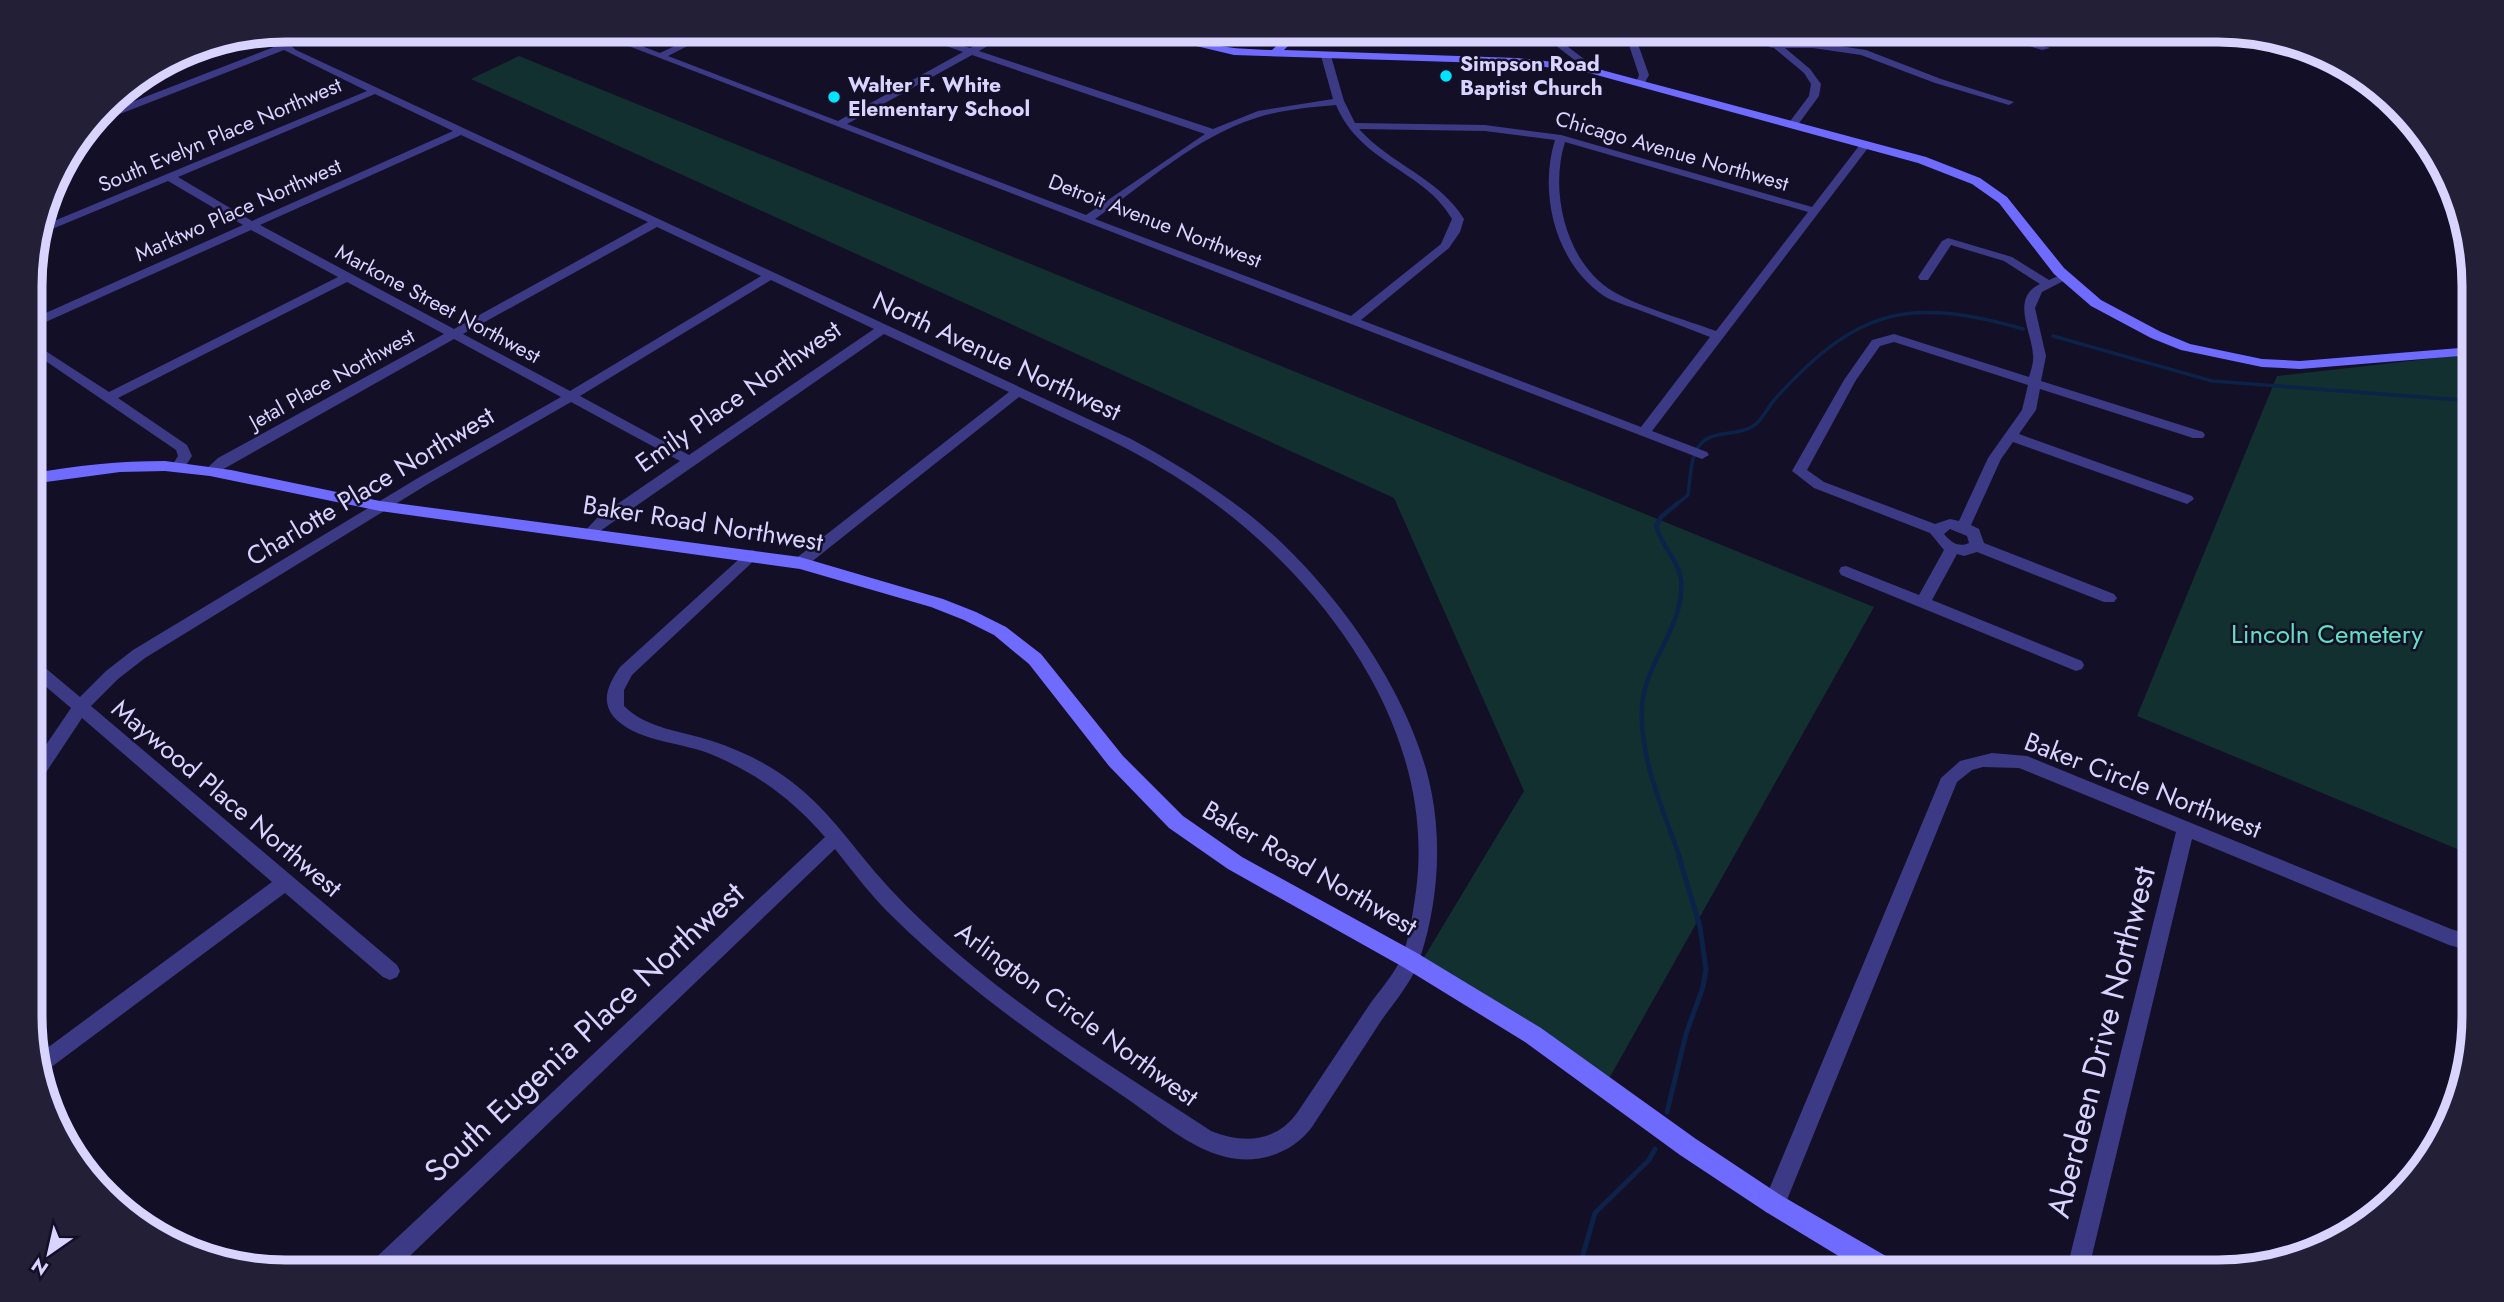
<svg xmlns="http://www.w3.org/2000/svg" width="2504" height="1302" font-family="Jost,sans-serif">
	<rect width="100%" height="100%" fill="#130f26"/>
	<!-- green -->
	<g fill="#12302f">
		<polygon points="383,30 449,30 455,32 420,46"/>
		<polygon points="519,56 1874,607 1606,1084 1423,959 1524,791 1394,498 471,79"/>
		<polygon points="2472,354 2474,856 2137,716 2277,376"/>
	</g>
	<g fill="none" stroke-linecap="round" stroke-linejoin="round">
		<!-- stream-far2 -->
		<g stroke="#0c2248" stroke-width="3.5">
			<polyline points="2053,336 2212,381 2473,401"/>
			<path d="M1676,505l12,-10c2,-14 2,-29 7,-42 12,-29 46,-12 64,-32 6,-7 10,-15 16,-22 82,-90 131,-103 248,-70"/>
		</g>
		<!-- stream-far1 -->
		<path stroke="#0c2248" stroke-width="4.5" d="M1678,503l-17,14 -5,9c5,19 22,34 25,53 5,46 -37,84 -39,128 -3,51 22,105 38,151"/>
		<!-- stream -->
		<g stroke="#0c2248" stroke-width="5">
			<polyline points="1667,1112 1686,1034 1703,987 1706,969 1700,927 1679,857"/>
			<polyline points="1578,1272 1595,1213 1649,1160 1655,1149"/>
		</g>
		<!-- street -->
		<g fill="#3d3a85" fill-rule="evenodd">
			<path d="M587,30h13l60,23 48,-23h11l-51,26 170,65 125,-69 -61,-22h12l56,18 35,-18h10l-36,21 234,78 45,-18 75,-12 -12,-43 5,-3 5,3 13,45 11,22 130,2 76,10 251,72 50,-65 9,2 -219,287 55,21 2,3 -7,4zM972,55l233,79 -119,81 -239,-91zM1336,105c25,59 88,65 116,114l-11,25 -90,72 -256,-97c51,-36 101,-82 161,-101 25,-8 53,-11 80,-13zM1359,129l126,2 70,9c-17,54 1,124 49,156 10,6 24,10 35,14 24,9 48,18 71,27l-69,90 -280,-107 88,-72 11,-16 4,-13c-25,-41 -74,-55 -105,-90zM1565,142l243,70 -92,119c-30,-11 -76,-24 -102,-39 -48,-28 -65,-100 -49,-150z"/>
			<polygon points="1536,30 1546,30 1584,59 1586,70 1580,70 1577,62"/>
			<polygon points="1624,30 1633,30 1649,75 1644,84 1636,82 1639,75"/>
			<polygon points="1754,30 1763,30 1778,42 1813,42 1866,50 1941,79 2014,102 2009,105 1935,83 1861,55 1813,48 1785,48 1810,69 1821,84 1819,96 1797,126 1789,126 1788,124 1809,96 1811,84 1804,73 1774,48 1769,47 1768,43"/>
			<polygon points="1977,30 1991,30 2050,48 2042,50"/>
			<path d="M2205,30h13c-13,8 -38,18 -52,10z"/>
			<path d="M274,32l22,18 835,389c42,23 82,47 120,77 79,63 163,179 181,279 10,53 5,112 -12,163 -7,23 -25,43 -39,63 -23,35 -46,71 -69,106 -19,26 -54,38 -86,30 -37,-9 -69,-38 -100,-59 -82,-55 -162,-111 -232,-180 -22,-21 -40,-45 -59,-69l-442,423h-27l3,-8 456,-427c-34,-39 -70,-65 -117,-84 -29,-11 -74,-12 -95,-37 -13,-17 -3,-34 7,-49l128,-116 5,-1 7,5 -128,120 -8,15v16c23,23 58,25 88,35 28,9 57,23 80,41 33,25 57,59 83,90 20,23 41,44 63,64 83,76 180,134 273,195 32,13 65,11 86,-18 24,-35 47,-71 71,-106 10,-15 25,-31 33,-48 8,-19 11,-41 14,-61 25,-161 -85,-312 -209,-401 -58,-42 -123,-70 -187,-100l-214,170h-10l-2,-4 2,-4 214,-167 -125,-58 -294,204 -7,-5 14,-15 83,-57 -109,-59 -143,82 -283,174 -27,21 -27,27 306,259 3,6 -3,6 -7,3 -7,-3 -98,-84 -243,181 -7,-17 237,-175 -190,-164 -45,68 -6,2v-21l40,-59 -40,-34v-15l6,2 43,36 26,-26 27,-21 285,-172 143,-81 -107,-58 -243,137 -7,-5 14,-13 226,-124 -97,-52 -229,116 69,47 5,11 -9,14 -5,2 -7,-5 7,-11 -2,-6 -145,-99 -1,-10 79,51 229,-115 -87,-47 -221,99v-9l213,-95 -75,-44 -128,53 2,-8 325,-135 -83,-41 -177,69 -9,-2 3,-3 178,-69 -14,-11zM375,94l78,37 -201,90 -74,-44zM461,135l187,87 -194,107 -194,-104zM657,227l104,49 -191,115 -107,-57zM771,280l103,49 -185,126 -109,-59z"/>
			<path d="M2267,42c25,2 70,18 89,35h-6z"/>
			<path d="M1948,238l64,19 37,23 16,-7 6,4 -29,15 -7,16 11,48 -5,25 162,51 2,3 -2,3h-10l-153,-49 -4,21 -17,24 173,62 2,3 -7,5 -174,-62 -12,17 -30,66 8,4 5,14 130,51 3,4 -3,4h-10l-127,-50 -13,4 -7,-2 -25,46 150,61 2,4 -2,4 -6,2 -235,-96 -2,-4 2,-4 5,-1 73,29 25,-45 -14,-17 -116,-45 -22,-17 52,-91 28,-40 22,-6 135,43c2,-7 5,-15 4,-22 -1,-23 -23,-57 7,-71l-36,-23 -53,-16 -23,35h-8l-2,-3 24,-36zM1894,342l134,43 -6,25 -34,48 -29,63 -9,-2 -15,5 -111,-42 -17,-12 49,-90 24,-34zM1950,529l17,7 2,7c-11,5 -18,-1 -25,-9z"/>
			<polygon points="1992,753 2027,756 2451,929 2474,936 2474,952 2449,945 2192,839 2088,1272 2066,1272 2176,832 2019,768 1983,767 1972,770 1957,782 1782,1212 1774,1215 1766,1212 1763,1204 1941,778 1960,761"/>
		</g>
		<!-- secondary -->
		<g fill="#6f6bff" fill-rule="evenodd">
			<path d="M1165,30c14,-1 22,7 36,11 23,8 47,8 71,9l21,-20h11l-20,20 233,8 66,7 343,92 54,21 27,19 57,71 37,32 60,32 29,12 72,15 38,2 172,-14v8l-172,14 -38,-2 -81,-17 -30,-12 -60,-32 -37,-32 -55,-71 -27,-19 -54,-21 -336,-92 -65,-7 -283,-9 -42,-10z"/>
			<path d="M165,461l66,9 149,31 420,56 143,42 33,13 30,15 35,27 82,102 60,60 59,41 175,96 124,75 155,111 86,57 116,67 3,9h-36l-99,-60 -86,-57 -155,-113 -122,-75 -175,-98 -59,-41 -60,-62 -80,-102 -35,-29 -30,-15 -33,-13 -131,-38 -420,-58 -170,-35 -45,-5 -45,1 -89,12v-10c45,-9 89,-13 134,-13z"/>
		</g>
	</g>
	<!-- markers -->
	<g fill="#00e5ff" stroke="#130f26" stroke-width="2.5">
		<circle cx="1446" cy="76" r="7"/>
		<circle cx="834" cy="97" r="7"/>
	</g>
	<g text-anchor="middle" stroke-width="5" stroke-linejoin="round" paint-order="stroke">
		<!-- far-poi labels -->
		<g font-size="21" font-weight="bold" fill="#d9d4ff" stroke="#130f26" text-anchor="start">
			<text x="1460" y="71">Simpson Road<tspan x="1460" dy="24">Baptist Church</tspan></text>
			<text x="848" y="92">Walter F. White<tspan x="848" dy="24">Elementary School</tspan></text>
		</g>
		<!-- far-street labels -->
		<g font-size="21" fill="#d9d4ff" stroke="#130f26">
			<text transform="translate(220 135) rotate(-23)" y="7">South Evelyn Place Northwest</text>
			<text transform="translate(1672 151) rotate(16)" y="7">Chicago Avenue Northwest</text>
			<text transform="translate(238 210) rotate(-24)" y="7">Marktwo Place Northwest</text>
			<text transform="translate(1155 221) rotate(21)" y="7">Detroit Avenue Northwest</text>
			<text transform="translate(438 304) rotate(28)" y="7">Markone Street Northwest</text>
			<text transform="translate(332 379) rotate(-29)" y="7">Jetal Place Northwest</text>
		</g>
		<!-- street labels -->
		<g font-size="26" fill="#d9d4ff" stroke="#130f26">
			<text transform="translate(997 356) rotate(25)" y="9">North Avenue Northwest</text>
			<text transform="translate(738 396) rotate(-35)" y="9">Emily Place Northwest</text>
			<text transform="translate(370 486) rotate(-31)" y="9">Charlotte Place Northwest</text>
			<text transform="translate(703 523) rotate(9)" y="9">Baker Road Northwest</text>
			<text transform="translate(2143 785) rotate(21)" y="9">Baker Circle Northwest</text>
			<text transform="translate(227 798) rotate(40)" y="9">Maywood Place Northwest</text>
			<text transform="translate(1310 868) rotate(30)" y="9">Baker Road Northwest</text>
			<text transform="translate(1077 1014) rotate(36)" y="9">Arlington Circle Northwest</text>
		</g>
		<!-- park labels -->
		<g font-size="26" fill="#5fe0c0" stroke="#130f26">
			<text x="2327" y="643">Lincoln Cemetery</text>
		</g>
		<!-- near-street labels -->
		<g font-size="32" fill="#d9d4ff" stroke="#130f26">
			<text transform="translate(584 1032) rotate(-43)" y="11">South Eugenia Place Northwest</text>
			<text transform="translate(2101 1042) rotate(-76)" y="11">Aberdeen Drive Northwest</text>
		</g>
	</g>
	<!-- crop -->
	<path d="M0 0H2504V1302H0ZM286 42H2218A244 244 0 0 1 2462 286V1016A244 244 0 0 1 2218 1260H286A244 244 0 0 1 42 1016V286A244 244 0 0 1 286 42Z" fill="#231f37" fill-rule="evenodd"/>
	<path fill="none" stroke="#d9d4ff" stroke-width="9" d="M286 42H2218A244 244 0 0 1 2462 286V1016A244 244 0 0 1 2218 1260H286A244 244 0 0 1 42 1016V286A244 244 0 0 1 286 42Z"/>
	<!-- north arrow -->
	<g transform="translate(49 1253) rotate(214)" stroke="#130f26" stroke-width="5" paint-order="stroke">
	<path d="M0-5L12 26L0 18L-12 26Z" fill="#d9d4ff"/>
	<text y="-10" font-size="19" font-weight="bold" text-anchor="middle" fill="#d9d4ff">N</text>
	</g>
</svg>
